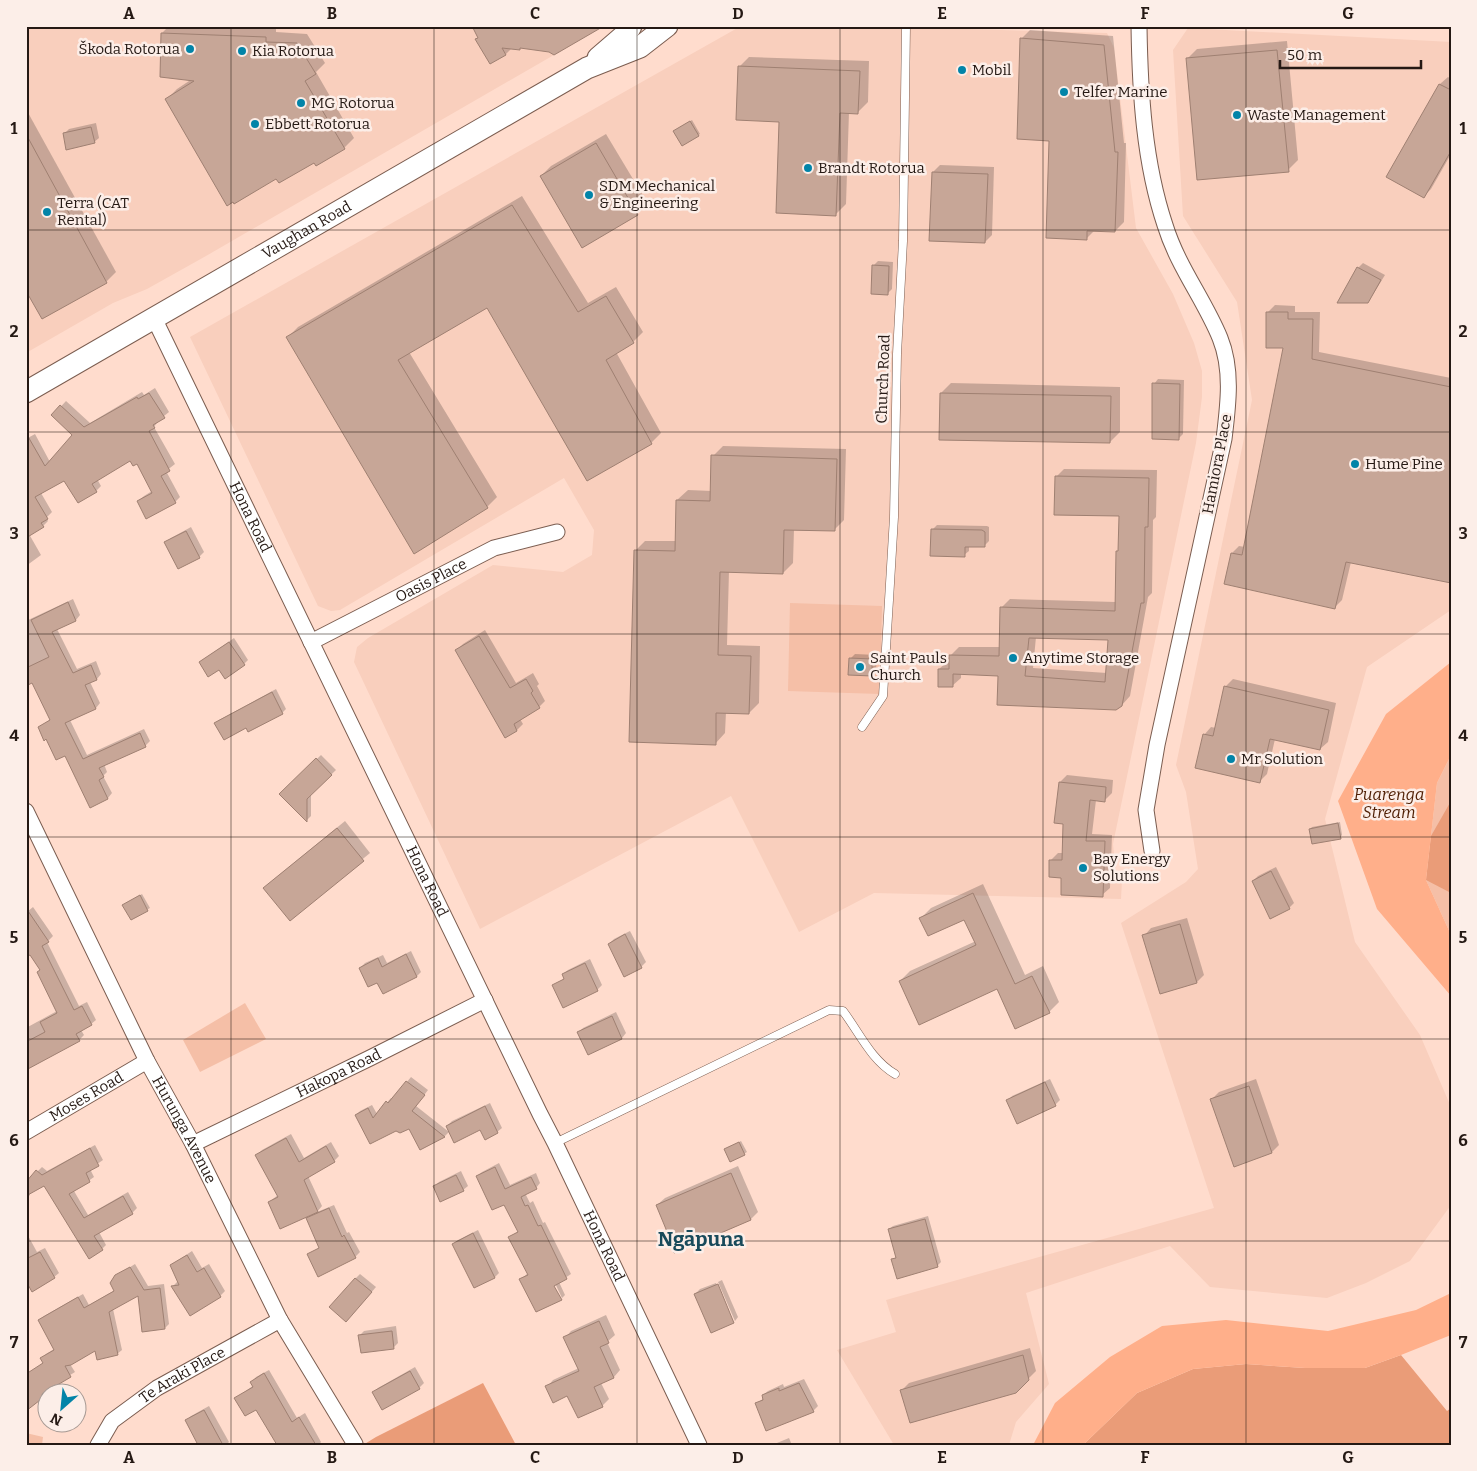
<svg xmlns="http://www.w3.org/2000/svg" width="1477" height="1471" font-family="Bitter,serif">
	<rect width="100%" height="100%" fill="#ffdccd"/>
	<!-- built -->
	<g fill="#f9cfbd">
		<polygon points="26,26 588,26 592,33 206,256 147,289 113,303 26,353"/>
		<polygon points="741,26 863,26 1107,33 1114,48 1136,228 1173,294 1194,343 1202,371 1202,397 1196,443 1113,844 1116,873 1122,880 1121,899 874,893 799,932 731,796 480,929 354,662 357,647 368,638 493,565 563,572 592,555 594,530 564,478 340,610 331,611 318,606 190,337"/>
		<polygon points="1188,28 1451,42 1451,610 1367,667 1325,819 1355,942 1420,1035 1451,1107 1451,1205 1410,1261 1366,1283 1327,1298 1210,1287 1170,1246 1026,1293 1049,1384 1016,1422 1009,1445 894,1445 837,1350 896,1332 886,1300 1214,1208 1121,923 1186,882 1198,869 1186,792 1176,765 1252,400 1237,302 1183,216 1173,50"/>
	</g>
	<!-- green -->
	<g fill="#f5bfa7">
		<polygon points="790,603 882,606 880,694 788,691"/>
		<polygon points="1451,755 1451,935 1426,880 1437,783"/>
		<polygon points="245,1003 266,1039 200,1072 183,1040"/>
		<polygon points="26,1433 43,1437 42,1445 26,1445"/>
	</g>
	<!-- forest -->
	<g fill="#ea9c78">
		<polygon points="1451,801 1451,893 1426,880 1431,836"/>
		<polygon points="1401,1355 1447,1411 1451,1408 1451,1445 1083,1445 1137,1393 1193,1369 1246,1364 1305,1368 1365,1368"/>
		<polygon points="483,1383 516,1445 363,1445 376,1437"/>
	</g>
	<!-- water -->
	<g fill="#ffaf8a">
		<polygon points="1451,662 1451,755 1437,783 1426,880 1451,935 1451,996 1377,909 1338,801 1386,714"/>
		<polygon points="1451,1293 1451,1335 1401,1355 1365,1368 1305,1368 1246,1364 1193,1369 1137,1393 1083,1445 1033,1445 1055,1403 1110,1357 1162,1326 1226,1320 1328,1331 1416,1310"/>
	</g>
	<!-- shadow -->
	<g fill="#0003" fill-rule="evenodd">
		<polygon points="169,26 276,28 276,32 307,34 325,63 316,72 354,138 344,148 277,177 167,99 177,89 192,79 162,33"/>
		<polygon points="1030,30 1113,36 1124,143 1126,143 1124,222 1115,231 1095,230 1087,238 1051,140 1021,39"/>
		<polygon points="477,39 549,51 521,47 520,49 512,48 506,54"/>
		<polygon points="1287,41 1298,160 1288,170 1187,59 1197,49"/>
		<polygon points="749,57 869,61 868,102 858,112 849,112 846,204 836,214 781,120 739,67"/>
		<polygon points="26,76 29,82 26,85"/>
		<polygon points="1448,77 1451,79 1451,154 1431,189 1423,197 1388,176 1440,84"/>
		<polygon points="26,109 116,272 106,282 26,288"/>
		<polygon points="692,120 700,134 698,135 677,129"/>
		<polygon points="96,123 99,138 94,142 64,134 69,129"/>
		<polygon points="606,134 648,204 637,214 582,246 541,176 551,166"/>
		<polygon points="940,165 994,167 992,235 985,242 933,172"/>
		<polygon points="522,196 588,303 616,287 643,332 633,342 616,352 661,433 651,443 588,479 488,306 409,352 497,497 487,507 288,337 298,327"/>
		<polygon points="878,261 893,262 892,289 888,293 873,266"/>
		<polygon points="1363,263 1385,275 1372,296 1367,301 1339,302 1358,268"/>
		<polygon points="1275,305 1295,306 1295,312 1320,312 1319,352 1451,378 1451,582 1351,562 1342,600 1335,607 1232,553 1239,546 1245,547 1285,347 1267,313"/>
		<polygon points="1158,379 1184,380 1183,434 1178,439 1154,384"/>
		<polygon points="951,383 1120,387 1120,432 1110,442 941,393"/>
		<polygon points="155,388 169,412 159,420 154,427 175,464 166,471 180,497 175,502 138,501 144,496 152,491 137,462 130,459 97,479 101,486 96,491 65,479 41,493 52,512 46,518 48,521 43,526 29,534 41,555 26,566 26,439 35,434 50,462 74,435 53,415 66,401 90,423 142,392 144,395"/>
		<polygon points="723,446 846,449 844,520 834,530 794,529 793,563 783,573 729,571 727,645 760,646 759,703 749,713 726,712 725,733 715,744 635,551 645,541 676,541 677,500 688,490 712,491 713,456"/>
		<path d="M1064,469l93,1 -1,47 -3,3 -1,73 -4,4 -18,99 -8,9 -123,-31 -38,-1v5l-9,8 -13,-17 9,-8h3v-6l8,-8h41l2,-40 8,-8 106,3 4,-87 -64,-38zM1036,637l74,2 -3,34 -74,-5z"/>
		<polygon points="937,525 987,526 989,527 989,541 984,546 969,545 969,551 964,555 932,530"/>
		<polygon points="191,527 204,552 199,557 166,543 171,538"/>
		<polygon points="73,599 80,615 76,620 57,629 77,669 96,661 101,674 97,679 90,682 100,703 96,708 70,720 87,755 144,729 150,741 145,746 104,764 107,772 103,776 112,793 108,798 91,806 65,755 47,738 39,727 51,719 32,681 26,679 26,621"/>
		<polygon points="485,630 516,683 533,673 539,684 537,686 545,701 539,707 520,719 523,724 517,730 506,736 457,650 463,644"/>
		<polygon points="234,638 248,660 244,664 200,662"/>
		<polygon points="855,654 877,655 876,670 872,675 850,659"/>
		<polygon points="1233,679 1336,703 1328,742 1320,749 1275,739 1267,774 1259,782 1204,735 1211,727 1216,728 1225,687"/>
		<polygon points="276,689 286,709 282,713 246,726 215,723 219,720"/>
		<polygon points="321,755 336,770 311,794 311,816 307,820 281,794"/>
		<polygon points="1067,775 1113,780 1112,793 1104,801 1096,800 1092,834 1112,835 1110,888 1102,895 1063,876 1050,861 1058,853 1063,853 1065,823 1060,782"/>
		<polygon points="345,821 370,853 290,919 272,881"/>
		<polygon points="1340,822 1342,835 1340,838 1310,829 1312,827"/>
		<polygon points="1276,867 1294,903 1289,908 1253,881 1258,876"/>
		<polygon points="983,884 1025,975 1043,966 1059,1002 1049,1012 997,987 900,981 910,971 976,941 965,918 921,918 931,908"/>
		<polygon points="142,894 150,908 131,918 126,903"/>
		<polygon points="33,907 53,936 47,942 79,1006 87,1002 96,1020 91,1024 81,1030 84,1035 79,1040 26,1070 26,1028 57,1011 41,969 27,912"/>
		<polygon points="1187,918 1204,975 1197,982 1161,993 1144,936 1151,928"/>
		<polygon points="630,931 646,962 641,967 625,975 609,944 614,939"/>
		<polygon points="411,951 421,972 417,976 378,981 360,968 365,963 383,955 387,963"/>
		<polygon points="590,959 602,985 597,990 554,985 565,978 563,974 568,970"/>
		<polygon points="616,1012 626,1033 622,1038 588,1054 578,1033 583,1028"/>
		<polygon points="411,1077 428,1090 416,1106 449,1132 445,1136 421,1149 409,1127 356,1115 360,1111 372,1105 377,1114 391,1098 393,1099"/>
		<polygon points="1050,1079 1060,1100 1055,1105 1008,1101 1012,1096"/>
		<polygon points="1256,1079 1279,1145 1272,1152 1234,1165 1211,1100 1219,1092"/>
		<polygon points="490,1103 502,1128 497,1132 480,1129 447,1126 452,1121"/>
		<polygon points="291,1134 304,1158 331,1142 339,1156 334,1161 308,1176 322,1206 317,1212 334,1205 347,1233 349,1232 360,1252 355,1257 308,1255 320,1247 307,1218 312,1214 269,1202 278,1195 257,1155 262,1150"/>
		<polygon points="741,1141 747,1152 731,1161 727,1148"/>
		<polygon points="95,1145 103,1160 90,1169 94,1177 74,1191 88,1215 128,1192 137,1208 132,1213 99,1232 106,1245 102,1249 44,1185 29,1193 30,1195 26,1199 26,1183 42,1167 47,1171"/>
		<polygon points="499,1163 510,1185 536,1173 540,1183 536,1188 525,1193 530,1203 533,1201 543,1223 545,1222 571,1274 559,1282 565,1295 562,1298 553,1279 521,1279 528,1273 510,1237 518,1231 505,1203 477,1176 482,1172"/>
		<polygon points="738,1166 758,1212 751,1219 669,1233 657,1205 665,1198"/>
		<polygon points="461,1171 468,1186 463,1190 434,1187 439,1182"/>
		<polygon points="928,1216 941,1262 937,1266 893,1260 897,1256 889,1229 893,1226"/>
		<polygon points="478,1230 499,1273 495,1277 474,1287 453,1244 458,1240"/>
		<polygon points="26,1232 37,1252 45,1248 59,1273 54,1277 26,1279"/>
		<polygon points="192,1251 202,1268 209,1264 225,1291 220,1296 173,1286 178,1281 171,1265"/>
		<polygon points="135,1264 148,1286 164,1284 169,1324 165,1328 139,1294 113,1309 122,1350 117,1354 96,1349 70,1364 75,1372 46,1390 48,1392 43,1396 26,1409 26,1376 44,1362 42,1359 46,1354 54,1349 39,1320 44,1316 83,1294 89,1305 115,1290 116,1276"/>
		<polygon points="360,1274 376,1287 351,1316 355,1279"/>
		<polygon points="722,1280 738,1317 735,1321 718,1282"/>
		<polygon points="716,1283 733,1322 734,1322 711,1332 695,1294 700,1289"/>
		<polygon points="606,1315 615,1335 607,1342 620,1370 614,1377 601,1383 609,1399 602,1406 547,1387 553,1380 579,1368 565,1338 571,1331"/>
		<polygon points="396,1326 398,1343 393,1348 360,1335 364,1331"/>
		<polygon points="1030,1348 1036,1371 1015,1392 902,1390 909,1383"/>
		<polygon points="415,1367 424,1383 419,1388 374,1393 378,1388"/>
		<polygon points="269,1370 297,1418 305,1413 321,1442 319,1445 278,1445 257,1408 236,1398 254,1385 252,1382 256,1377"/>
		<polygon points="804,1379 818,1406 813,1411 757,1403 764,1398 763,1395 768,1391 783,1384 784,1387"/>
		<polygon points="209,1406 229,1442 226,1445 199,1445 186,1421 191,1416"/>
		<polygon points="789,1438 792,1445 772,1445"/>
	</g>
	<!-- building -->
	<g fill="#c7a697" stroke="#9f8072" fill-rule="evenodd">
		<polygon points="472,26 604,26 554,55 549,52 520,48 520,50 502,48 506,55 490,64 475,39 478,38"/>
		<polygon points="161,33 266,37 266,42 297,43 316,74 305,81 345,149 316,166 314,163 279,183 276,179 234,204 233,202 227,206 165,99 194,81 160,77"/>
		<polygon points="1020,38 1104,45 1115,152 1118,152 1115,232 1087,231 1087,240 1046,238 1049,141 1017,139"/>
		<polygon points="1277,50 1289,172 1197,180 1186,58"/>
		<polygon points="738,66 860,71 858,114 840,113 836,216 776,213 779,122 736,120"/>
		<polygon points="1439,84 1451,90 1451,151 1424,198 1386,177"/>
		<polygon points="690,121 699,136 682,146 673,131"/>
		<polygon points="91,127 95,143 66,150 63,133"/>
		<polygon points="26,134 107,283 42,319 26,291"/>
		<polygon points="596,143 638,215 582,248 540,176"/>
		<polygon points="932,172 988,174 985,243 929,241"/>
		<polygon points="512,205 578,312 606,296 634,343 606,360 652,444 587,481 487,308 398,360 488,508 414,554 286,337"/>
		<polygon points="872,265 889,266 888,295 871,294"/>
		<polygon points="1357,267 1381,280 1368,303 1337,303"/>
		<polygon points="1266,312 1288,312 1288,319 1313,319 1312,359 1451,387 1451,583 1346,562 1335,609 1224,584 1231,553 1242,555 1283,348 1266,348"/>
		<polygon points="1152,383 1180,384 1179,440 1152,439"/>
		<polygon points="149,393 165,418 153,425 155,428 149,431 170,471 161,476 176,503 146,519 137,501 152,493 137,464 133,466 130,461 92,484 97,492 78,503 64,481 35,497 48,519 41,523 44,527 26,538 26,433 45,466 72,435 51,415 60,405 84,427 137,397 138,399"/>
		<polygon points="940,393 1111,396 1110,443 939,440"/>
		<polygon points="711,455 837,459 835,531 784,530 783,574 720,572 718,655 751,656 749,714 716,713 716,745 629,742 634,550 675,551 676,500 710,501"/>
		<path d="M1055,476l94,2 -1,49h-3l-1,76h-3l-19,103 -6,4 -119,-5 1,-29 -45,-2v13h-15v-18h11v-14l50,1 1,-49 115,4 1,-60h2l1,-35 -65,-1zM1029,638l79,2 -3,42 -80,-6z"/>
		<polygon points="931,529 982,530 985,532 985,547 965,547 965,557 930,556"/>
		<polygon points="186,531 200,558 178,569 164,542"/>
		<polygon points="68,602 76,621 52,632 73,673 91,665 97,680 85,685 96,709 65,723 83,759 140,733 146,747 99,768 104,777 99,780 108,799 90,808 65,756 56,760 46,739 44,741 38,727 50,720 32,683 26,686 26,668 49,657 31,620"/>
		<polygon points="479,636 510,688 526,679 533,691 531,693 540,708 514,724 517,731 505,738 455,650"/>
		<polygon points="229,642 245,665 225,679 219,670 208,677 199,662"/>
		<polygon points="849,658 872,659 872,676 848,675"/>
		<polygon points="1224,686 1329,710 1320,750 1270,739 1260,783 1195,768 1203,734 1213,736"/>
		<polygon points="272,692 283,714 248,732 246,728 224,740 214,723"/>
		<polygon points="316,758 332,775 307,799 307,822 279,794"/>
		<polygon points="1059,782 1106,787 1105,802 1090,800 1086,841 1105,841 1103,897 1061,895 1061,878 1049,877 1049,860 1062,860 1063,824 1054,823"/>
		<polygon points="1338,823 1341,839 1312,844 1309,829"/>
		<polygon points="337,828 364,861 290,921 263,888"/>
		<polygon points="1271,871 1290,909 1270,919 1252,881"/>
		<polygon points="973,893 1015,984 1032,976 1050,1013 1015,1029 997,989 919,1025 899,981 976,945 964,920 928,936 919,918"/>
		<polygon points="140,895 148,911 131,920 122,905"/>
		<polygon points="26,908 49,942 42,946 74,1010 82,1006 92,1025 76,1034 80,1041 26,1070 26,1042 45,1032 40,1022 57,1013 37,972 40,970 30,955 26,957"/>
		<polygon points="1180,924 1197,983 1160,994 1142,935"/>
		<polygon points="625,934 642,968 624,977 608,944"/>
		<polygon points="406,954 417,977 383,994 377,983 368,987 359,968 378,958 382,967"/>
		<polygon points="585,963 598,991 563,1008 552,985 564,979 562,974"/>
		<polygon points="612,1016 622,1039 588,1055 577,1032"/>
		<polygon points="406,1081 425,1095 412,1111 445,1137 420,1150 409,1129 400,1133 396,1131 370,1144 355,1115 368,1108 373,1118 386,1101 388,1103"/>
		<polygon points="1045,1082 1056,1106 1017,1124 1006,1100"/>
		<polygon points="1249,1086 1272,1153 1234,1167 1210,1099"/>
		<polygon points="485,1106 498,1133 485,1140 480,1130 454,1143 446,1126"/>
		<polygon points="286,1138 299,1162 326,1146 335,1162 304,1180 318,1212 280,1229 268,1202 278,1197 255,1155"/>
		<polygon points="739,1142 745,1155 730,1162 724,1149"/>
		<polygon points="90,1148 99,1166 86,1173 90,1182 69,1194 84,1218 123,1196 133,1214 94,1236 103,1250 89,1259 44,1186 26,1196 26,1182 36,1170 42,1175"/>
		<polygon points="495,1167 505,1189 531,1177 537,1189 521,1197 525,1206 528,1205 538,1226 541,1225 567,1279 554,1286 562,1300 536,1312 519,1279 528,1275 508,1237 518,1232 504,1205 492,1210 476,1176"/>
		<polygon points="731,1173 751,1220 674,1253 666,1235 668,1234 656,1205"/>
		<polygon points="456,1175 464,1191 440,1202 433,1186"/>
		<polygon points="329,1208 342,1237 344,1235 356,1258 318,1277 307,1254 319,1248 306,1218"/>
		<polygon points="925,1219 938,1267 897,1279 891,1259 896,1258 888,1229"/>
		<polygon points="473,1233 495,1278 474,1288 452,1244"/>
		<polygon points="40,1252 55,1278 32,1292 26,1281 26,1259"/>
		<polygon points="187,1255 197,1272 204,1268 221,1297 190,1316 171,1286 179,1285 170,1265"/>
		<polygon points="130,1267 144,1290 160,1288 165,1329 142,1332 138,1296 109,1312 118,1355 97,1360 95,1351 71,1365 65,1366 71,1377 42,1394 44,1397 26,1411 26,1374 43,1363 40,1358 54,1350 38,1320 78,1297 84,1308 114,1291 110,1283 115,1275"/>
		<polygon points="355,1278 372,1292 346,1322 329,1307"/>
		<polygon points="718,1284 734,1323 711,1333 694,1294"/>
		<polygon points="599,1321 609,1343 600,1347 614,1378 594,1387 603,1407 578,1418 567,1396 553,1403 545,1386 579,1371 563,1337"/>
		<polygon points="392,1331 394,1349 361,1353 358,1335"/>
		<polygon points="1023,1355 1029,1380 1016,1393 910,1423 900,1390"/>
		<polygon points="410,1371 420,1389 382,1410 372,1392"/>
		<polygon points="264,1373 292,1422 299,1417 316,1445 277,1445 256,1410 245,1416 234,1398 253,1387 250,1382"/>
		<polygon points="799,1383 814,1412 766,1431 755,1403 763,1400 762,1395 779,1388 779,1391"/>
		<polygon points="204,1410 223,1445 198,1445 185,1420"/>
	</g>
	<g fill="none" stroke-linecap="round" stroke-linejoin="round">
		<defs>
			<g id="lane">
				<polyline points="862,727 883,696 889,600 894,517 897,354 903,241 906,26"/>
				<path d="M555,1143l274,-133 14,1c16,21 28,49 52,63"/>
			</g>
			<g id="street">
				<path d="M1139,26c1,67 5,136 26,199 13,42 39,74 55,113 13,32 8,68 4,101l-67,306 -11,65 6,41"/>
				<path id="s1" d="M154,318l386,796 15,29 144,302"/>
				<path id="s2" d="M311,642l183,-94 63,-16"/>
				<path id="s3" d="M26,811l121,250 46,83 87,176 75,124"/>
				<path id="s4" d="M26,1132l121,-71"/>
				<path id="s5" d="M193,1144l177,-86 115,-58"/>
				<path id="s6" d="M98,1445l14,-24 45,-33 123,-68"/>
			</g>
			<g id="secondary">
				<polyline points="598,58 627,33 631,26"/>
				<path id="s7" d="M26,392l561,-324 53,-21 27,-21"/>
			</g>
		</defs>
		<!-- lane casing -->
		<use href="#lane" stroke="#7b5d50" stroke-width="9"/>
		<!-- street casing -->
		<use href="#street" stroke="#7b5d50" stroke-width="17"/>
		<!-- secondary casing -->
		<use href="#secondary" stroke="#7b5d50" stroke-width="23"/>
		<!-- lane -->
		<use href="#lane" stroke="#fff" stroke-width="8"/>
		<!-- street -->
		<use href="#street" stroke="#fff" stroke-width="15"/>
		<!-- secondary -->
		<use href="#secondary" stroke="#fff" stroke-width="21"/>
	</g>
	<!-- grid -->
	<path fill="none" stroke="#251914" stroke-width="1" stroke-opacity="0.55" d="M231,26v1419M434,26v1419M637,26v1419M840,26v1419M1043,26v1419M1246,26v1419M26,230h1425M26,432h1425M26,634h1425M26,837h1425M26,1039h1425M26,1241h1425"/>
	<!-- markers -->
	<g fill="#0284a8" stroke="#fceee8" stroke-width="2">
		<circle cx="190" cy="49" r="5"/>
		<circle cx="242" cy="51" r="5"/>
		<circle cx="962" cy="70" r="5"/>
		<circle cx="1064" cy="92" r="5"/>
		<circle cx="301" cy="103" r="5"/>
		<circle cx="1237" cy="115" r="5"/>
		<circle cx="255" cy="124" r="5"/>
		<circle cx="808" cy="168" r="5"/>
		<circle cx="589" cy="195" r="5"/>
		<circle cx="47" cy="212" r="5"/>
		<circle cx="1355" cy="464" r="5"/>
		<circle cx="1013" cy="658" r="5"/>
		<circle cx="860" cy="667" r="5"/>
		<circle cx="1231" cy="759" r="5"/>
		<circle cx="1083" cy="868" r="5"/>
	</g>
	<g text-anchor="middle" stroke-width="5" stroke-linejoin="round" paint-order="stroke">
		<!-- poi labels -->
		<g font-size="15" fill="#251914" stroke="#fceee8" text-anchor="start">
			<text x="180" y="54" text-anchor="end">Škoda Rotorua</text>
			<text x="252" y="56">Kia Rotorua</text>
			<text x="972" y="75">Mobil</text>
			<text x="1074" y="97">Telfer Marine</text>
			<text x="311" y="108">MG Rotorua</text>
			<text x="1247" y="120">Waste Management</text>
			<text x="265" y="129">Ebbett Rotorua</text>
			<text x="818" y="173">Brandt Rotorua</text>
			<text x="599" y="191">SDM Mechanical<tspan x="599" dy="17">&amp; Engineering</tspan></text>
			<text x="57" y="208">Terra (CAT<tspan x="57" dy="17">Rental)</tspan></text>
			<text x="1365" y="469">Hume Pine</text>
			<text x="870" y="663">Saint Pauls<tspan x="870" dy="17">Church</tspan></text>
			<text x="1023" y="663">Anytime Storage</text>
			<text x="1241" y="764">Mr Solution</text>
			<text x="1093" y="864">Bay Energy<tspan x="1093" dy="17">Solutions</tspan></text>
		</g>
		<!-- street labels -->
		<g font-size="15" fill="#251914" stroke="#fceee8">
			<text dy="5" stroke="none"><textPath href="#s7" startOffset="324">Vaughan Road</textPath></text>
			<text transform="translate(883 379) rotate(-88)" y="5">Church Road</text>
			<text transform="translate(1217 464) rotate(-79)" y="5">Hamiora Place</text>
			<text dy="5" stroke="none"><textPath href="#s1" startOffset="221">Hona Road</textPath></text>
			<text dy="5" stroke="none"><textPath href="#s2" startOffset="135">Oasis Place</textPath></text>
			<text dy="5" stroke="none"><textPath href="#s1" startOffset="626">Hona Road</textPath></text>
			<text dy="5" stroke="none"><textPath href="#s5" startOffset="162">Hakopa Road</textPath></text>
			<text dy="5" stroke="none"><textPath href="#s4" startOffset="70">Moses Road</textPath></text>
			<text dy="5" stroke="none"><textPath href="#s3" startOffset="356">Hurunga Avenue</textPath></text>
			<text dy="5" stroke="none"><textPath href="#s1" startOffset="1031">Hona Road</textPath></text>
			<text dy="5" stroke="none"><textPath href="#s6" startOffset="112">Te Araki Place</textPath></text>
		</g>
		<!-- water labels -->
		<g font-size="16" font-style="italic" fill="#501f04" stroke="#fceee8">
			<text x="1389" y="800">Puarenga<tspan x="1389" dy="18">Stream</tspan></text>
		</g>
		<!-- district labels -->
		<g font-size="20" font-weight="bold" fill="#184a5b" stroke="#fceee8">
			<text x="701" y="1246">Ngāpuna</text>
		</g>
	</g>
	<!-- border -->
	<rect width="1477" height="1471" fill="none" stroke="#fceee8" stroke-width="55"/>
	<!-- north arrow -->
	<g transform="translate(62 1408) rotate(207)"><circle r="24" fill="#fceee8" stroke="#a69993"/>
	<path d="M0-4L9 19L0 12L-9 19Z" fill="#0284a8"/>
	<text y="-8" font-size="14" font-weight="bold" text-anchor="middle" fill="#251914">N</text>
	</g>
	<!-- scale -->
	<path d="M1280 60v8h141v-8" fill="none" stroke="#251914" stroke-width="2.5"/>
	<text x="1287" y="60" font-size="15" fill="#251914" stroke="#fceee8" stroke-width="4" paint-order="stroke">50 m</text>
	<rect x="28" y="28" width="1422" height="1416" fill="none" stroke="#251914" stroke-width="2"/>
	<g font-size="16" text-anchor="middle" font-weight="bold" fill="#251914">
		<text x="129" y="19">A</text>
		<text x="332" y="19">B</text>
		<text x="535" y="19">C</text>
		<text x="738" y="19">D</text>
		<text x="942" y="19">E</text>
		<text x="1145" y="19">F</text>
		<text x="1348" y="19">G</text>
		<text x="14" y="134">1</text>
		<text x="1463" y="134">1</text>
		<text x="14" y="337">2</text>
		<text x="1463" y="337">2</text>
		<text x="14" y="539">3</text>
		<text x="1463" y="539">3</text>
		<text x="14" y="741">4</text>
		<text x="1463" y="741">4</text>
		<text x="14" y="943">5</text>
		<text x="1463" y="943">5</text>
		<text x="14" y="1146">6</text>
		<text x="1463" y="1146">6</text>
		<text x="14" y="1348">7</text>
		<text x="1463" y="1348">7</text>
		<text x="129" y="1463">A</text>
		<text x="332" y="1463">B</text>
		<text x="535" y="1463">C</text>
		<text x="738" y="1463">D</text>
		<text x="942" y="1463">E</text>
		<text x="1145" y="1463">F</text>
		<text x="1348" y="1463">G</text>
	</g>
</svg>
